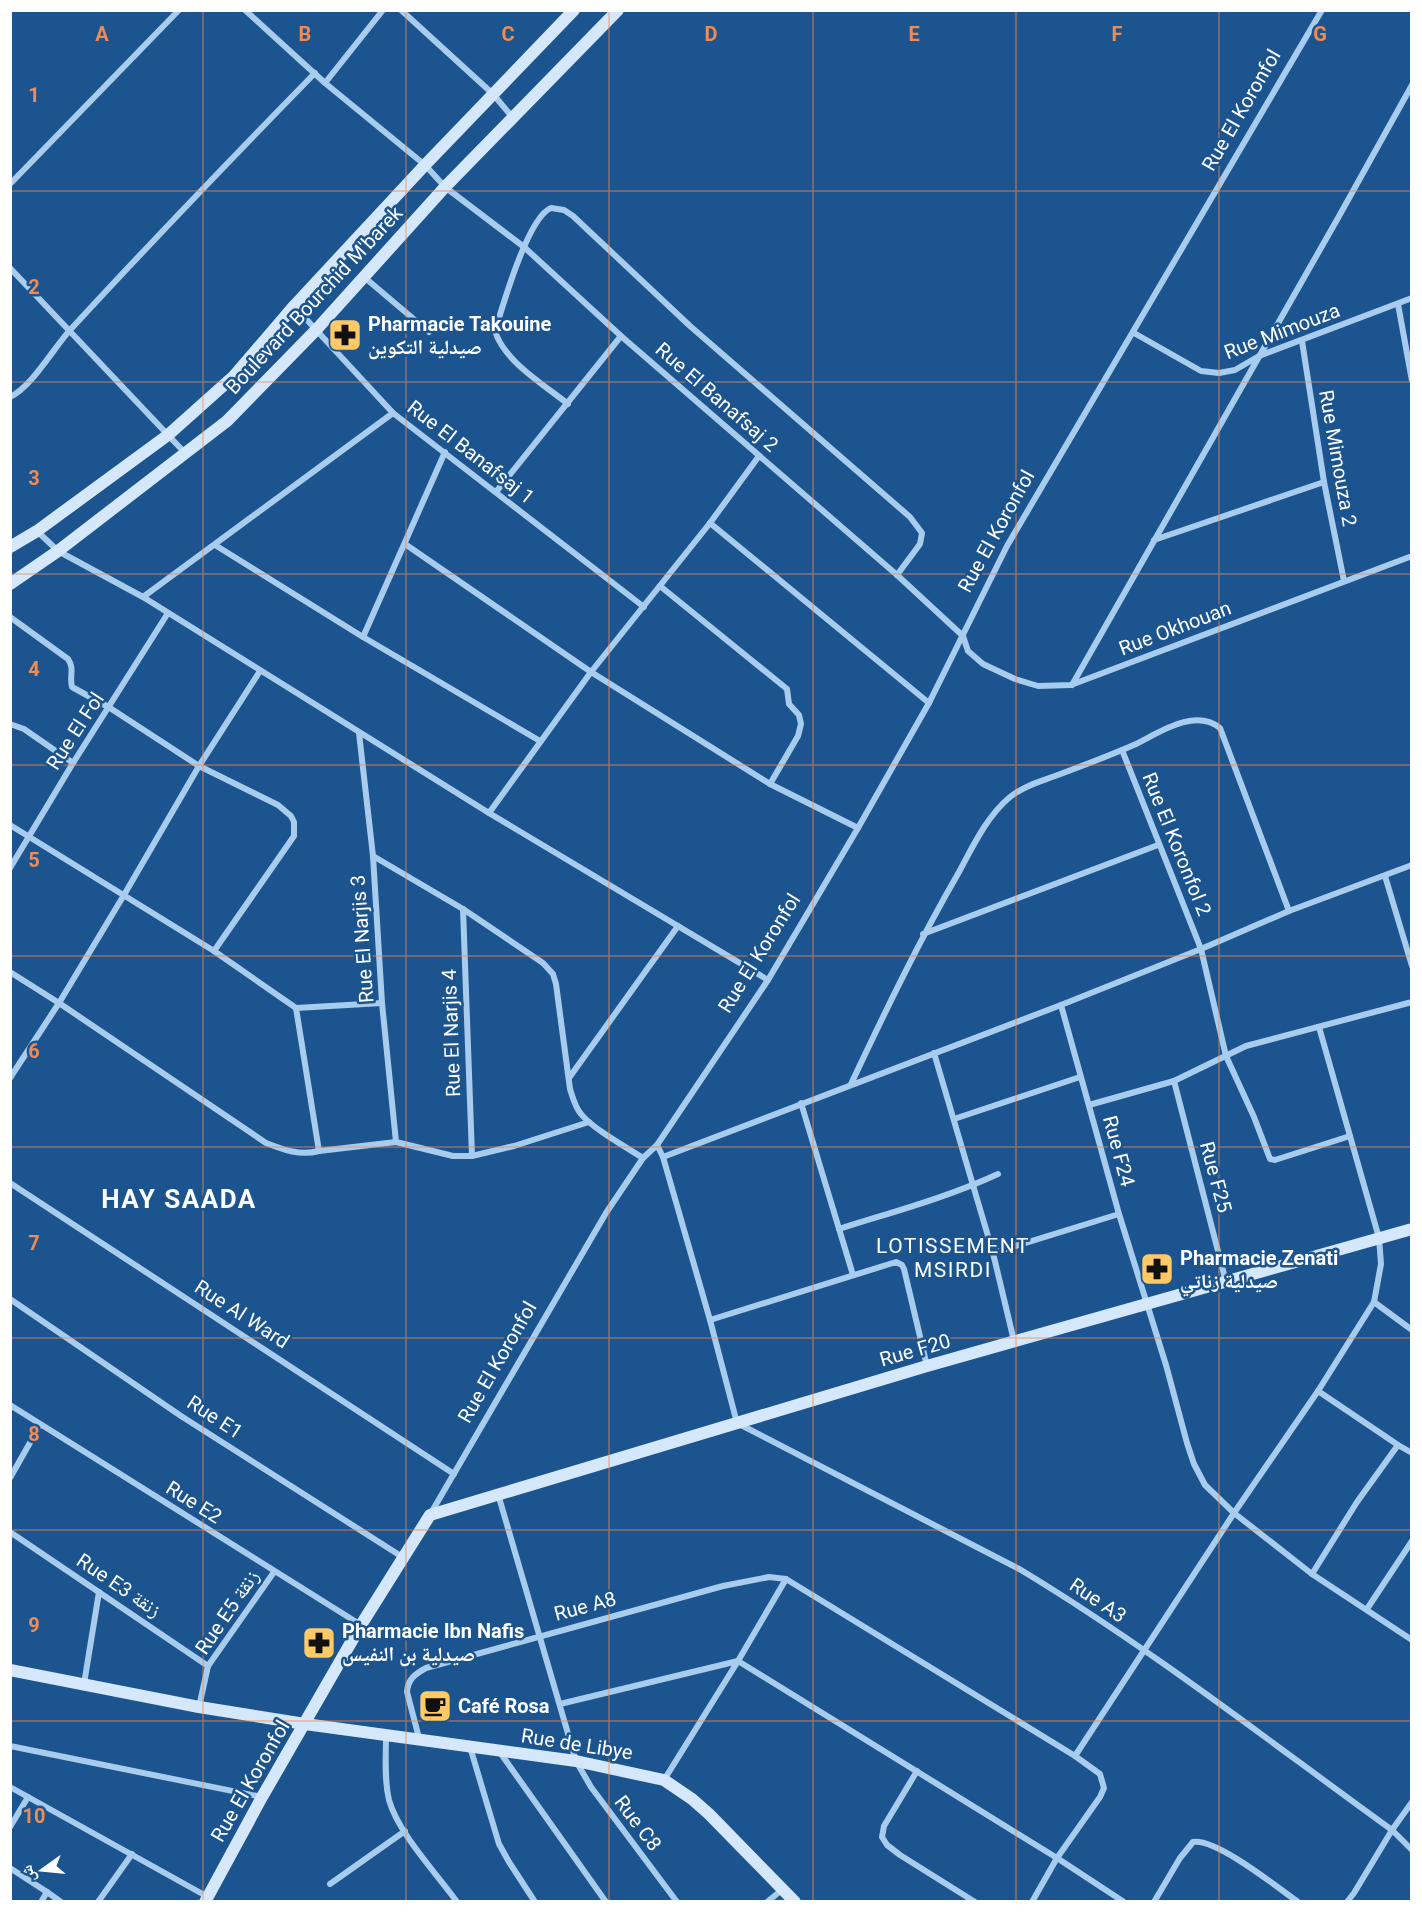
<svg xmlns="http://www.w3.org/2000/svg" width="1422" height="1912" font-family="Roboto,'Noto Naskh Arabic',sans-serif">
	<rect width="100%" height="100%" fill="#1b548e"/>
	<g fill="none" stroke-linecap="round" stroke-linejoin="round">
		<!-- street -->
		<g stroke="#a8ccee" stroke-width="6">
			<polyline points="245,10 325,83 425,165 445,187 524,247 621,336 897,575 963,636 968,651 983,664 1015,679 1038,686 1071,685 1412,556"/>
			<polyline points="401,10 493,94 513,118"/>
			<polyline points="325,83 383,10"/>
			<polyline points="10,184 179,10"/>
			<polyline points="10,268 186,454"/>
			<polyline points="364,277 429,332"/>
			<polyline points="1398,304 1412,381"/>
			<polyline points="294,306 393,413 644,607"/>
			<polyline points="1134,333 1201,371 1219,373 1235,370 1259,356 1412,298"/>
			<polyline points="1302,341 1324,482 1344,581"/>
			<path d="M10,397c22,-10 44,-50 61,-68 80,-87 162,-172 244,-256"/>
			<path d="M568,404c-25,-20 -64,-43 -73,-73 8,-26 33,-114 56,-123l13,2 9,6 117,110 220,191 12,16 -2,11 -23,31"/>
			<polyline points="496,492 621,336"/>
			<polyline points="710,523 929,703"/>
			<polyline points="37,531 58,551 143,597 489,813 768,980"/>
			<polyline points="1154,540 1324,482"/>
			<polyline points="405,544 591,672 770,784 858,828"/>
			<polyline points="215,545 363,637 540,741"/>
			<polyline points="660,586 787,689 789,704 799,715 801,724 798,736 770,784"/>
			<polyline points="143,597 393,413"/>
			<path d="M10,617l58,42c7,10 1,18 4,28l38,21 89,58 79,39 13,11 3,6v14l-80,115"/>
			<polyline points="363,637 445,452"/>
			<polyline points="1072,685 1338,218 1412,85"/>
			<polyline points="10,724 24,729 73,763"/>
			<polyline points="359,733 373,856 382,1003 396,1142"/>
			<polyline points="1122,750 1201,949 1226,1056 1254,1117 1270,1159 1275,1160 1350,1136"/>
			<polyline points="489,813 591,672 710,523 759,456"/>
			<polyline points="10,825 214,951 296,1008 382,1003"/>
			<path d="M373,856l90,53 80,54 10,11 3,10 14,105c3,9 5,18 11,25 12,15 45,33 62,44"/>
			<polyline points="10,868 73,763 168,613"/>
			<polyline points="1385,876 1412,966"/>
			<polyline points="463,909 472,1156"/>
			<polyline points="923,934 1158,845"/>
			<path d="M10,972l49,31 207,140c18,7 34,13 53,8l77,-9 57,14h19l42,-10 75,-24"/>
			<polyline points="1061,1005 1119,1214 1166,1365 1187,1443 1194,1464 1205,1485 1234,1513 1312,1574 1412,1640"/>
			<polyline points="296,1008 319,1151"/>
			<polyline points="934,1053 993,1253 1014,1341"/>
			<polyline points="10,1078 59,1003 124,895 199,766 260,671"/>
			<polyline points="569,1078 678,926"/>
			<polyline points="1174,1081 1226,1282"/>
			<path d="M851,1084c34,-72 68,-143 108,-212 14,-26 28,-56 51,-75 14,-11 29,-15 45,-21 27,-10 54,-20 81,-32 24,-12 59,-36 84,-16l69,183"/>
			<polyline points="801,1103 853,1275"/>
			<polyline points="1089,1105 1174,1081 1246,1046 1412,1002"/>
			<polyline points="954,1119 1080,1077"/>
			<path d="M657,1145l6,12 47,163 27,103 284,147c129,78 249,172 371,260l20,20"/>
			<polyline points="663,1157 1061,1005 1201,949 1289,911 1412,865"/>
			<polyline points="10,1183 454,1474"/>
			<path d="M839,1229c53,-17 107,-31 159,-55"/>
			<polyline points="993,1253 1119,1214"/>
			<polyline points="10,1299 181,1416 404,1558"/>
			<polyline points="1374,1302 1412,1330"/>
			<polyline points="710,1320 896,1262 902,1265 904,1269 927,1366"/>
			<polyline points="1318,1391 1398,1445"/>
			<polyline points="10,1405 361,1625"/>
			<polyline points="10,1478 40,1425"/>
			<polyline points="498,1494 576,1761 591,1787 677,1902"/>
			<polyline points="431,1513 606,1213 643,1158 657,1145 768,980 858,828 929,703 1007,546 1322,10"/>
			<polyline points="10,1532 208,1666"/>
			<polyline points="1312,1574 1357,1502 1398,1445 1412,1453"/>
			<polyline points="1367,1609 1412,1541"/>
			<polyline points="84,1684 99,1592"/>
			<polyline points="560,1704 738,1661 1057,1858 1124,1902"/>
			<polyline points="199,1707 208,1666 274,1572"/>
			<path d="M386,1735c0,21 -2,44 3,65 9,33 48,74 68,102"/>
			<path d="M419,1738l-12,-46c1,-13 8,-18 19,-24l297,-82 46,-9 17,2 289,177 25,18 4,14 -4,9 -43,61 -25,44"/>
			<polyline points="10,1746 262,1797"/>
			<polyline points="470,1747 499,1844 509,1862 535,1902"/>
			<polyline points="499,1751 606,1902"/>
			<polyline points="1075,1756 1234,1513 1318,1391 1374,1302 1381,1264 1379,1238 1319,1027"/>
			<polyline points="917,1771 884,1826 882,1837 887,1845 900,1855 975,1902"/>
			<polyline points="664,1780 738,1661 786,1579"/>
			<polyline points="10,1787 208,1897"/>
			<polyline points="10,1827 28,1797"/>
			<polyline points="10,1868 47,1892 41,1902"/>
			<polyline points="330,1884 405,1831"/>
			<polyline points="47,1892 61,1902"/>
			<polyline points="98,1902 132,1854"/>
			<polyline points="767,1902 783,1889"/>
			<path d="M1154,1902l26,-44 13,-16c23,-4 84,45 105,60"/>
			<polyline points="1347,1902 1354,1893 1392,1830 1412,1802"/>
		</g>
		<!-- secondary -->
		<g stroke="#d5e7fa" stroke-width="12">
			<polyline points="10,547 37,531 168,435 234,376 294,306 425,165 574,10"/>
			<polyline points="10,584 58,551 227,421 316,330 445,187 618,10"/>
			<polyline points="10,1670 199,1707 305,1724 576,1761 664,1780 692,1799 709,1814 795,1902"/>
			<polyline points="205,1902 262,1797 361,1625 430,1515 927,1366 1412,1229"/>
		</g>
	</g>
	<!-- grid -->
	<path fill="none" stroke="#ef8b55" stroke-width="1.5" stroke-opacity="0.55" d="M203,10v1892M406,10v1892M609,10v1892M813,10v1892M1016,10v1892M1219,10v1892M10,191h1402M10,382h1402M10,574h1402M10,765h1402M10,956h1402M10,1147h1402M10,1338h1402M10,1530h1402M10,1721h1402"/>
	<!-- icons -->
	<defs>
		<symbol id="pharmacy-square" viewBox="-11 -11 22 22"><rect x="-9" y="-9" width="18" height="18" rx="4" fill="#ffc965" stroke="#1b548e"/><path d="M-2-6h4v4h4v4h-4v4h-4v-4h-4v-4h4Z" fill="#111"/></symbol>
		<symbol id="cafe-square" viewBox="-11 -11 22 22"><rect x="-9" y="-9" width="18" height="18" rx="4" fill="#ffc965" stroke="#1b548e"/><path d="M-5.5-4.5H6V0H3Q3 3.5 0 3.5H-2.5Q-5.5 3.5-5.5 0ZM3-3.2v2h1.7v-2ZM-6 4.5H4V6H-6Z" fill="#111"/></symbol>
	</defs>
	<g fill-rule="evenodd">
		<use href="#pharmacy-square" x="326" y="316" width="38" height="38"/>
		<use href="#pharmacy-square" x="1138" y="1250" width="38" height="38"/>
		<use href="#pharmacy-square" x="300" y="1624" width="38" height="38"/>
		<use href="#cafe-square" x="416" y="1687" width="38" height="38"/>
	</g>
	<g text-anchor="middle" stroke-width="5" stroke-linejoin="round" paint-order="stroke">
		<!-- street labels -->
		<g font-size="20" fill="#fff" stroke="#1b548e">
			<text transform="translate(1241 110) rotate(-60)" y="7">Rue El Koronfol</text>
			<text transform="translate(314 300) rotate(-47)" y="7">Boulevard Bourchid M'barek</text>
			<text transform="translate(1282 331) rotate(-21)" y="7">Rue Mimouza</text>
			<text transform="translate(717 397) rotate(41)" y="7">Rue El Banafsaj 2</text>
			<text transform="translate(471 452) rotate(38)" y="7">Rue El Banafsaj 1</text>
			<text transform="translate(1338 458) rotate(80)" y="7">Rue Mimouza 2</text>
			<text transform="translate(996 531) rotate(-61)" y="7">Rue El Koronfol</text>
			<text transform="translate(1175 628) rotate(-21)" y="7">Rue Okhouan</text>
			<text transform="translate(75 731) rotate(-57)" y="7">Rue El Fol</text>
			<text transform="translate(1177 844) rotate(68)" y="7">Rue El Koronfol 2</text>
			<text transform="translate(362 939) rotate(-94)" y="7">Rue El Narjis 3</text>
			<text transform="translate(759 953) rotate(-58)" y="7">Rue El Koronfol</text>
			<text transform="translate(451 1033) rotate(-92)" y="7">Rue El Narjis 4</text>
			<text transform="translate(1119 1151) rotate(75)" y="7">Rue F24</text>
			<text transform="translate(1216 1177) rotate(75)" y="7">Rue F25</text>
			<text transform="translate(242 1314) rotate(33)" y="7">Rue Al Ward</text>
			<text transform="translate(915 1350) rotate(-16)" y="7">Rue F20</text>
			<text transform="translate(497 1362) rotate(-60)" y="7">Rue El Koronfol</text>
			<text transform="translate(215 1417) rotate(33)" y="7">Rue E1</text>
			<text transform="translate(194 1502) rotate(32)" y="7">Rue E2</text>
			<text transform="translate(119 1585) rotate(34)" y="7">Rue E3 زنقة</text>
			<text transform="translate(1098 1600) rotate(34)" y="7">Rue A3</text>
			<text transform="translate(585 1606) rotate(-15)" y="7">Rue A8</text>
			<text transform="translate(227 1612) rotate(-56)" y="7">Rue E5 زنقة</text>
			<text transform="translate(577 1744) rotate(9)" y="7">Rue de Libye</text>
			<text transform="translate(250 1781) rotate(-60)" y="7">Rue El Koronfol</text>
			<text transform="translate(638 1823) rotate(53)" y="7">Rue C8</text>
		</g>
		<!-- poi labels -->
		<g font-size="20" font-weight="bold" fill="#fff" stroke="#1b548e" text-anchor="start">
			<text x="368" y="331">Pharmacie Takouine<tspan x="368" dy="23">صيدلية التكوين</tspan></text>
			<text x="1180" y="1265">Pharmacie Zenati<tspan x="1180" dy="23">صيدلية زناتي</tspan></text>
			<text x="342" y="1638">Pharmacie Ibn Nafis<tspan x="342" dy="23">صيدلية بن النفيس</tspan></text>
			<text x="458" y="1713">Café Rosa</text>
		</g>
		<!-- neighbourhood labels -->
		<g font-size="21" letter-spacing="1.5" fill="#fff" stroke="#1b548e">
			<text x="953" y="1253">LOTISSEMENT<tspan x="953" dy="24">MSIRDI</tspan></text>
		</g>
		<!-- district labels -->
		<g font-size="26" font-weight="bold" letter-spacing="1.5" fill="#fff" stroke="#1b548e">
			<text x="179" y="1208">HAY SAADA</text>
		</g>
	</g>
	<g font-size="20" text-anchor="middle" font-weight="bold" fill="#ef8b55" stroke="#1b548e" stroke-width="5" stroke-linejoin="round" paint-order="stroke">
		<text x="102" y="41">A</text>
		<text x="305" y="41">B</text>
		<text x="508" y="41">C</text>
		<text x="711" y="41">D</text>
		<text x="914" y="41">E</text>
		<text x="1117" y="41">F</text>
		<text x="1320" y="41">G</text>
		<text x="34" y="102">1</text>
		<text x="34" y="294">2</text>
		<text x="34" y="485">3</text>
		<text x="34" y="676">4</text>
		<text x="34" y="867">5</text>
		<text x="34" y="1058">6</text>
		<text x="34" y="1250">7</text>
		<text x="34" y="1441">8</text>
		<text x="34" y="1632">9</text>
		<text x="34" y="1823">10</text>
	</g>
	<!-- border -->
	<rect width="1422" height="1912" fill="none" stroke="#ffffff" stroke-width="24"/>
	<!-- north arrow -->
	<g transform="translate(42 1870) rotate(255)" stroke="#1b548e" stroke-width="4.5" paint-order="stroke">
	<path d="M0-4.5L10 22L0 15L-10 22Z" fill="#ffffff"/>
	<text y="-9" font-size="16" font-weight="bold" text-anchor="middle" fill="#ffffff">ش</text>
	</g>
</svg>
